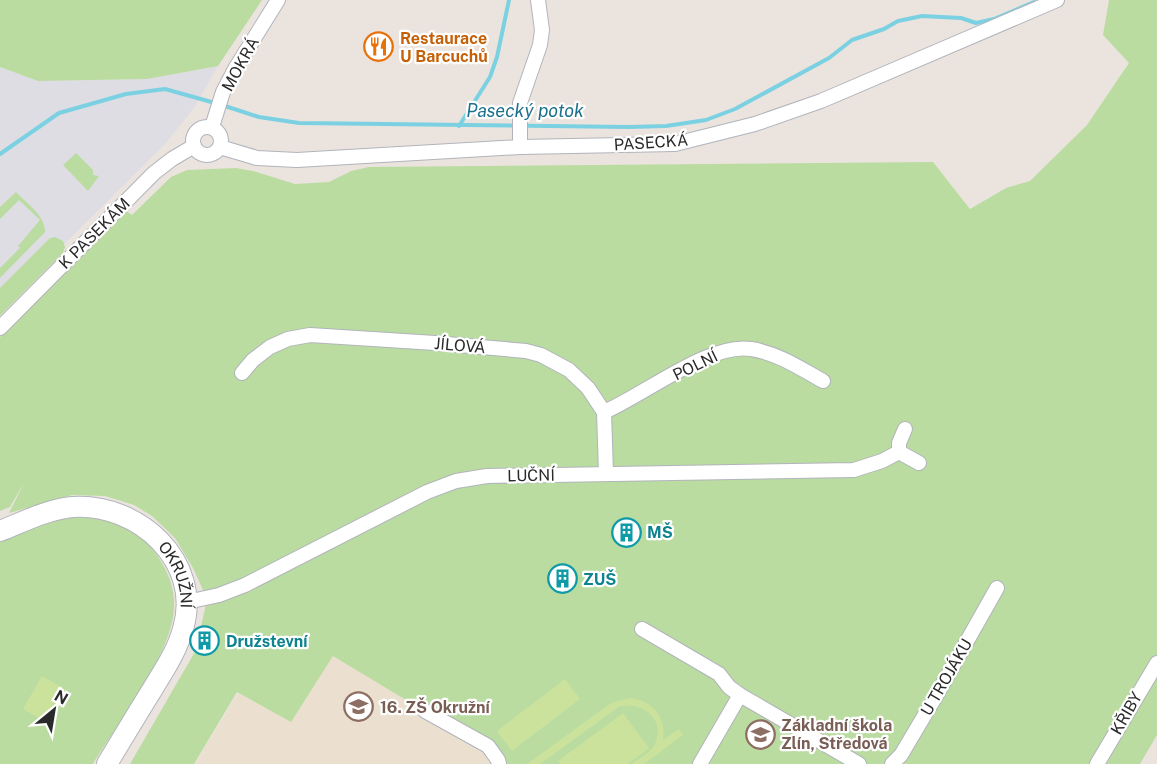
<svg xmlns="http://www.w3.org/2000/svg" width="1157" height="764" font-family="'Public Sans',sans-serif">
	<rect width="100%" height="100%" fill="#ebe4de"/>
	<!-- industrial -->
	<polygon fill="#dfdde4" points="218,66 194,108 165,144 0,308 0,67 38,81 147,79"/>
	<!-- education -->
	<polygon fill="#ebdfcf" points="333,654 506,759 503,764 195,764 238,693 291,721"/>
	<!-- green -->
	<g fill="#badca0">
		<polygon points="0,0 262,0 218,66 147,79 38,81 0,67"/>
		<polygon points="1109,0 1157,0 1157,735 1140,764 504,764 506,760 501,752 461,733 333,656 291,722 237,692 194,764 130,764 196,650 207,599 193,568 175,538 152,516 134,505 105,496 72,495 9,513 24,483 10,507 0,511 0,337 126,211 132,215 171,177 187,170 236,168 253,171 295,184 329,182 351,171 369,167 933,162 970,209 1006,188 1030,181 1087,125 1129,63 1103,35"/>
		<polygon points="76,153 93,170 93,175 99,176 88,191 63,165"/>
		<path d="M16,192c10,11 30,24 29,40l-45,46v-10l20,-20 -2,-2 22,-26 -21,-20 -19,19v-12z"/>
		<polygon points="55,237 63,241 65,247 63,253 0,316 0,288 50,238"/>
		<path d="M98,517c28,9 51,21 65,48 8,14 12,29 11,44 -3,47 -56,114 -81,155h-93v-222l38,-16 28,-8z"/>
	</g>
	<!-- pitch -->
	<g fill="#cbe29c">
		<polygon points="42,676 63,688 44,721 23,709"/>
		<polygon points="565,679 580,699 512,751 497,731"/>
		<path d="M629,698c23,2 38,19 34,42l16,-11 4,6 -39,29h-12c6,-5 18,-11 22,-18 13,-25 -9,-44 -34,-40l-80,58h-13l84,-61z"/>
		<polygon points="623,713 649,748 628,764 561,764 558,761"/>
	</g>
	<g fill="none" stroke-linecap="round" stroke-linejoin="round">
		<!-- stream -->
		<g stroke="#7bd1e2" stroke-width="4">
			<polyline points="222,105 259,117 299,123 629,127 666,126 706,120 735,109 829,58 852,40 884,29 898,21 922,16 961,18 976,23 994,19 1034,2"/>
			<polyline points="459,126 490,77 497,57 509,0"/>
			<polyline points="0,154 59,113 126,94 165,89 215,103"/>
		</g>
		<defs>
			<g id="street">
				<circle cx="207" cy="141" r="14"/>
				<polyline points="212,127 223,92 235,69 278,0"/>
				<polyline points="220,147 257,158 297,160 520,147 675,144 755,124 821,101 1057,0"/>
				<polyline points="520,147 520,103 540,45 542,30 538,0"/>
				<polyline points="0,328 154,173 172,159 194,146"/>
				<polyline points="242,373 253,360 270,347 288,339 310,335 435,343 526,351 541,355 569,370 588,388 604,412 606,473"/>
				<path d="M604,412c40,-17 106,-70 147,-63 26,4 49,19 72,32"/>
				<polyline points="899,452 899,443 905,429"/>
				<polyline points="899,452 919,463"/>
				<polyline points="187,602 219,595 245,585 427,492 456,481 487,476 854,470 882,461 899,452"/>
				<polyline points="642,629 719,674 729,687 740,695 859,764"/>
				<polyline points="425,711 488,746 498,760 499,764"/>
				<polyline points="700,764 740,695"/>
				<polyline points="892,764 901,755 936,696 997,588"/>
				<polyline points="1097,764 1157,663"/>
			</g>
			<g id="secondary">
				<path id="s1" d="M0,531c23,-9 48,-22 73,-24 65,-4 130,54 110,122 -6,22 -19,41 -31,61 -15,24 -30,49 -45,74"/>
			</g>
		</defs>
		<!-- street casing -->
		<use href="#street" stroke="#b1b4bc" stroke-width="16"/>
		<!-- secondary casing -->
		<use href="#secondary" stroke="#b1b4bc" stroke-width="22"/>
		<!-- street -->
		<use href="#street" stroke="#fff" stroke-width="14"/>
		<!-- secondary -->
		<use href="#secondary" stroke="#fff" stroke-width="20"/>
	</g>
	<!-- icons -->
	<defs>
		<symbol id="restaurant-ring" viewBox="-11 -11 22 22"><circle r="9.5" fill="#fff" stroke="#e8710a" stroke-width="1.5"/><path d="M-5-6h1v4h1v-4h1v4h1v-4h1v5L-1.5 .5V6h-2V.5L-5-1ZM5-6V6H3V1.5H1.5Q1.5-4 5-6Z" fill="#e8710a"/></symbol>
		<symbol id="building-ring" viewBox="-11 -11 22 22"><circle r="9.5" fill="#fff" stroke="#0f9aa8" stroke-width="1.5"/><path d="M-4-6H4V6H1V3H-1V6H-4ZM-2.5-4.3h1.7v1.8h-1.7ZM.8-4.3h1.7v1.8H.8ZM-2.5-1h1.7V.8h-1.7ZM.8-1h1.7V.8H.8Z" fill="#0f9aa8"/></symbol>
		<symbol id="school-ring" viewBox="-11 -11 22 22"><circle r="9.5" fill="#fff" stroke="#8d6e63" stroke-width="1.5"/><path d="M0-5L7-2L0 1L-7-2ZM-4 1L0 2.5L4 1V4Q0 6-4 4Z" fill="#8d6e63"/></symbol>
	</defs>
	<g fill-rule="evenodd">
		<use href="#restaurant-ring" x="362" y="30" width="33" height="33"/>
		<use href="#building-ring" x="610" y="516" width="33" height="33"/>
		<use href="#building-ring" x="546" y="562" width="33" height="33"/>
		<use href="#building-ring" x="188" y="624" width="33" height="33"/>
		<use href="#school-ring" x="342" y="690" width="33" height="33"/>
		<use href="#school-ring" x="744" y="718" width="33" height="33"/>
	</g>
	<g text-anchor="middle" stroke-width="4.5" stroke-linejoin="round" paint-order="stroke">
		<!-- food labels -->
		<g font-size="16" font-weight="bold" fill="#c56008" stroke="#fff" text-anchor="start">
			<text x="400" y="44">Restaurace<tspan x="400" dy="18">U Barcuchů</tspan></text>
		</g>
		<!-- street labels -->
		<g font-size="16" fill="#2a2a2a" stroke="#fff">
			<text transform="translate(240 64) rotate(-61)" y="6">MOKRÁ</text>
			<text transform="translate(651 142) rotate(-4)" y="6">PASECKÁ</text>
			<text transform="translate(94 233) rotate(-45)" y="6">K PASEKÁM</text>
			<text transform="translate(460 345) rotate(5)" y="6">JÍLOVÁ</text>
			<text transform="translate(695 365) rotate(-26)" y="6">POLNÍ</text>
			<text transform="translate(531 475) rotate(-1)" y="6">LUČNÍ</text>
			<text dy="6" stroke="none"><textPath href="#s1" startOffset="212">OKRUŽNÍ</textPath></text>
			<text transform="translate(946 677) rotate(-60)" y="6">U TROJÁKU</text>
			<text transform="translate(1126 713) rotate(-60)" y="6">KŘIBY</text>
		</g>
		<!-- culture labels -->
		<g font-size="16" font-weight="bold" fill="#0d838f" stroke="#fff" text-anchor="start">
			<text x="647" y="538">MŠ</text>
			<text x="583" y="585">ZUŠ</text>
			<text x="226" y="647">Družstevní</text>
		</g>
		<!-- education labels -->
		<g font-size="16" font-weight="bold" fill="#785e54" stroke="#fff" text-anchor="start">
			<text x="380" y="713">16. ZŠ Okružní</text>
			<text x="781" y="731">Základní škola<tspan x="781" dy="18">Zlín, Středová</tspan></text>
		</g>
		<!-- water labels -->
		<g font-size="18" font-style="italic" fill="#1b718d" stroke="#fff">
			<text x="525" y="117">Pasecký potok</text>
		</g>
	</g>
	<!-- north arrow -->
	<g transform="translate(54 710) rotate(30)" stroke="#ffffff" stroke-width="4.5" paint-order="stroke">
	<path d="M0-4.5L10 22L0 15L-10 22Z" fill="#2a2a2a"/>
	<text y="-9" font-size="16" font-weight="bold" text-anchor="middle" fill="#2a2a2a">N</text>
	</g>
</svg>
